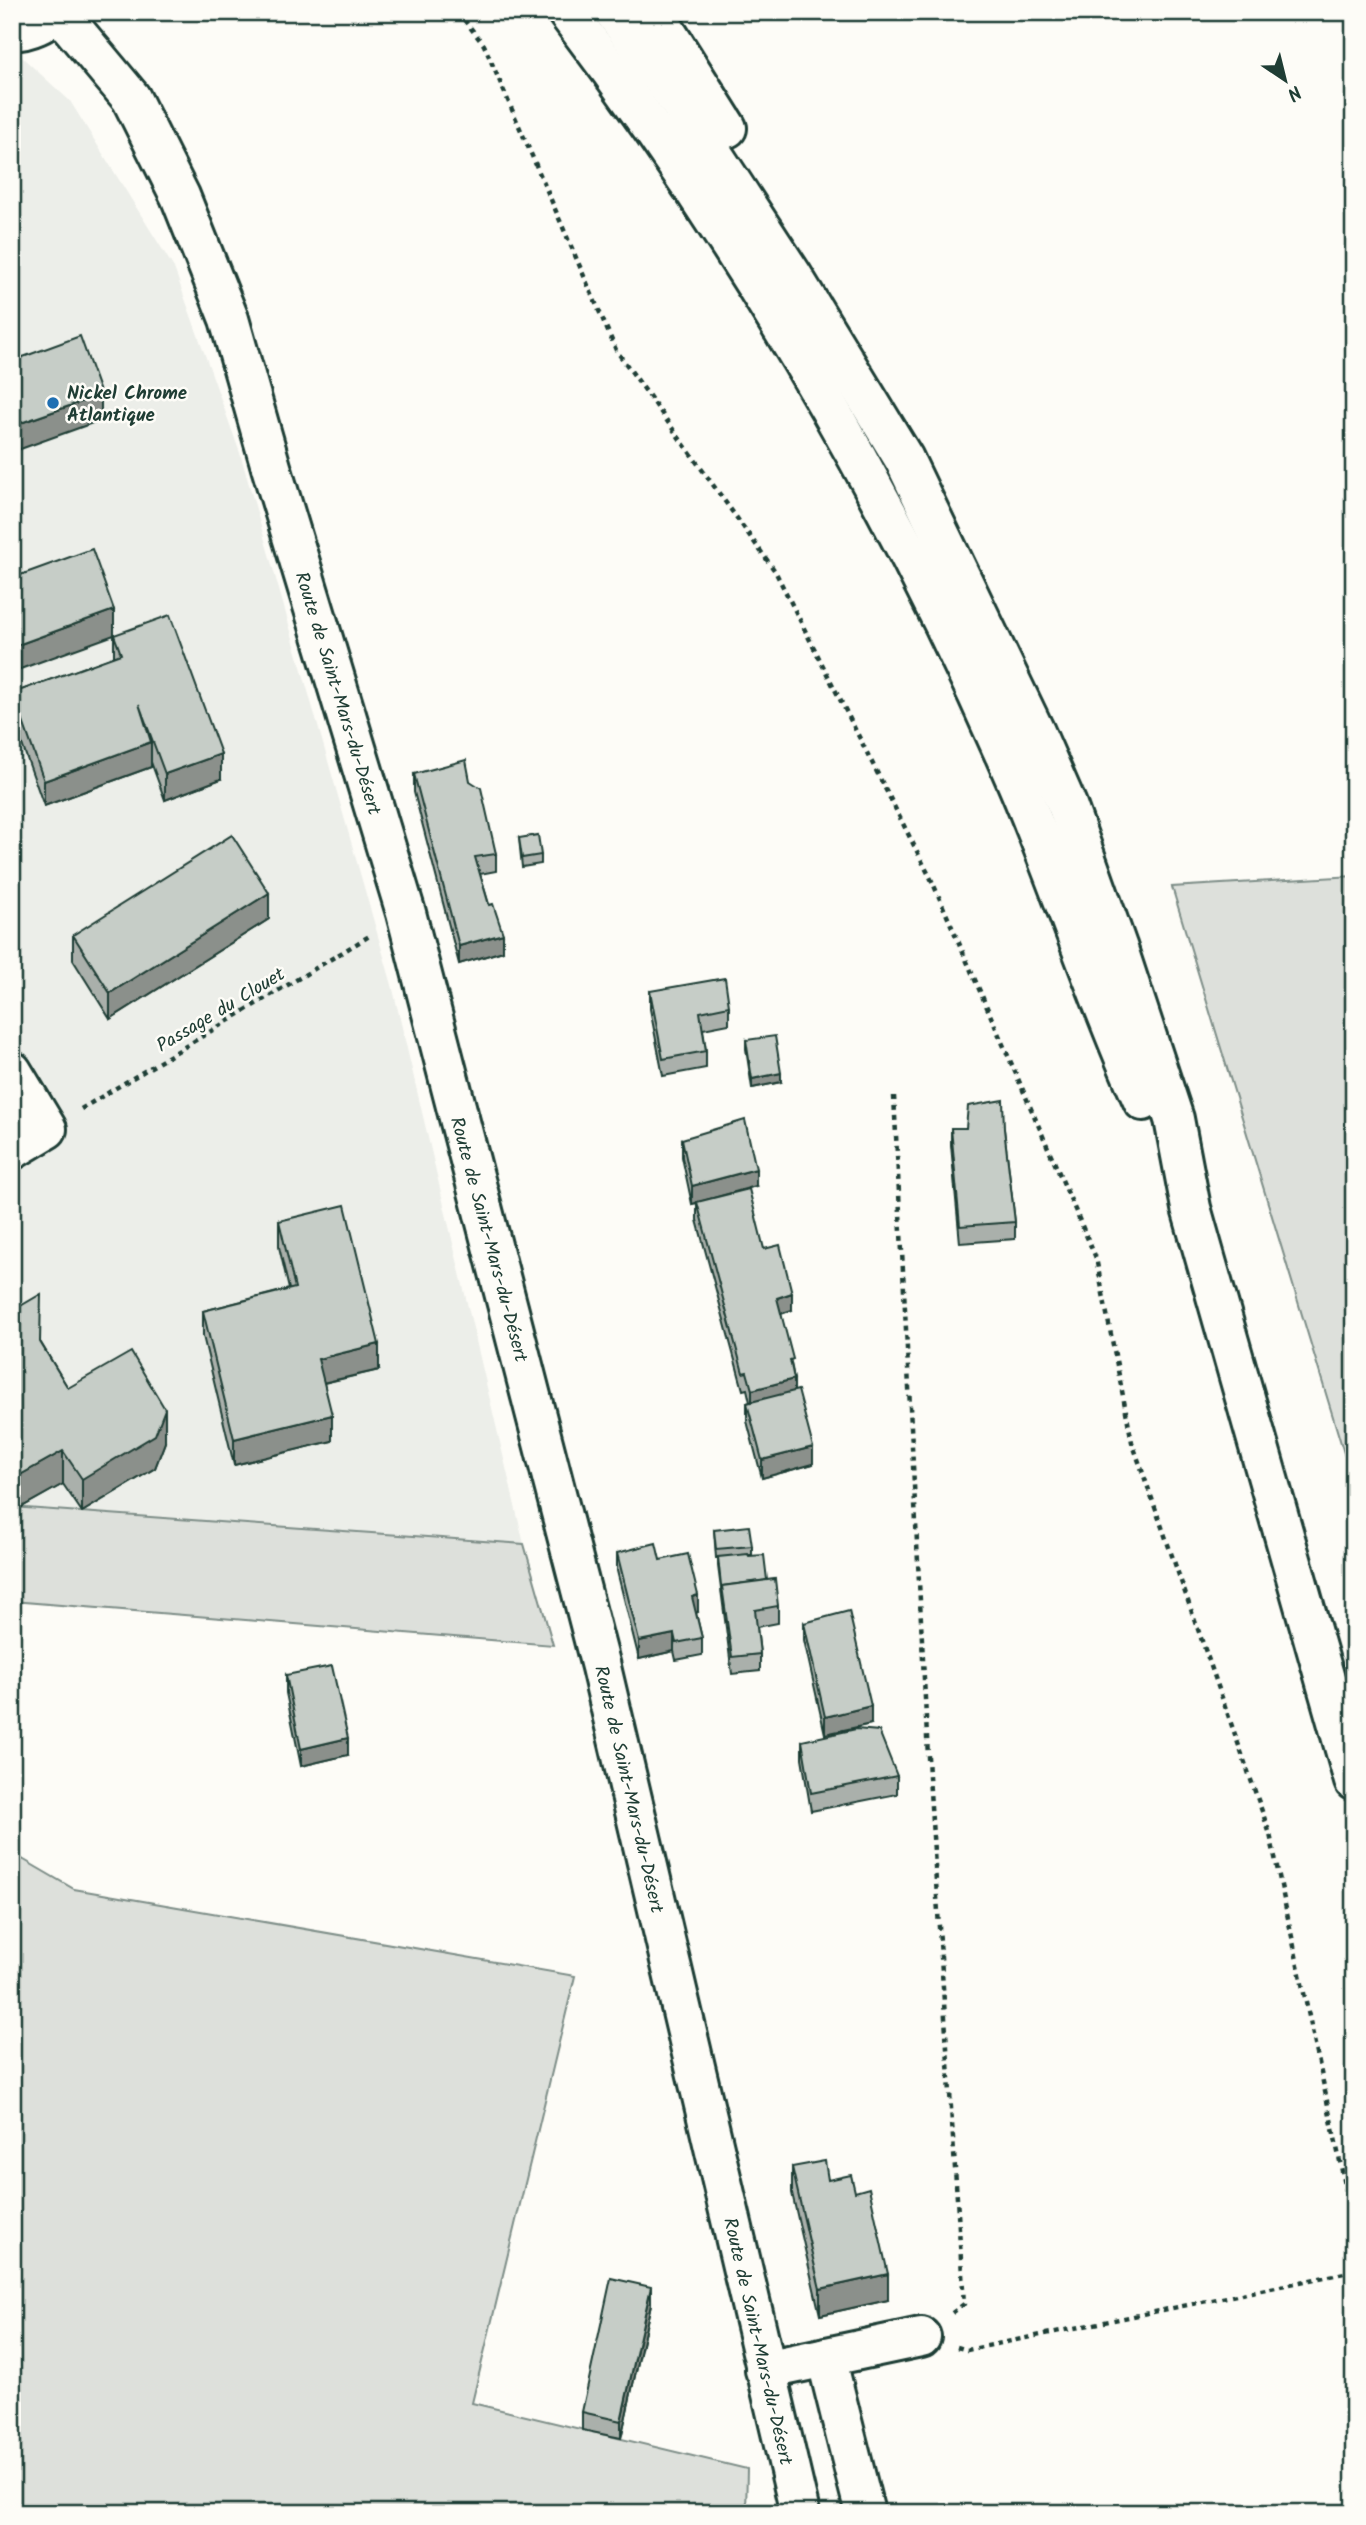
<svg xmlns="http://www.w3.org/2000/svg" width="1366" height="2525" font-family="Kalam,sans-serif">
	<rect width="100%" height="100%" fill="#fdfcf7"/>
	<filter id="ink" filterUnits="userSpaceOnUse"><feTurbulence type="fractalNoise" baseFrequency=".0143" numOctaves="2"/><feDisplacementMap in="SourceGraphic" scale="14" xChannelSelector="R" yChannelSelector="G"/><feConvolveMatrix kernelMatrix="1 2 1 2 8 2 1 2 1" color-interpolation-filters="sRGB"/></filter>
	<g filter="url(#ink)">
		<!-- built -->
		<polygon fill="#eceee9" points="12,48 70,101 174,268 240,453 392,985 524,1544 12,1507"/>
		<!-- green -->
		<g fill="#dde0db" stroke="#7e8e88" stroke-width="2">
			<polygon points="1354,876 1354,1486 1172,887"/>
			<polygon points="12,1507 524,1544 553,1645 12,1601"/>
			<polygon points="12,1853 74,1889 575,1976 472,2403 747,2469 746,2513 12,2513"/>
		</g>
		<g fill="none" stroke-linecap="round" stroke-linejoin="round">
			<defs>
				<g id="minor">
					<polyline points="12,1071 47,1129 12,1150"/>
					<polyline points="826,2357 865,2513"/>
					<polyline points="765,2370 921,2337"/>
				</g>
				<g id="major">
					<polyline points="59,12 131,98 180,196 229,319 271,467 406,913 601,1667 800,2513"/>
					<path d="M567,12c180,237 332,498 450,771 45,105 79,214 126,318"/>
					<polyline points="614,12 681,105 792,275 904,459 1035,732 1067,805 1117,946 1174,1119 1191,1208 1354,1781"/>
					<polyline points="654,12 727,128"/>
					<path d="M12,31c19,-1 31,-8 46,-19"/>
				</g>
			</defs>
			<!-- minor casing -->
			<use href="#minor" stroke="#1f3d34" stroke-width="44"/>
			<!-- major casing -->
			<use href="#major" stroke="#1f3d34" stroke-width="44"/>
			<!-- path -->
			<g stroke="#1f3d34" stroke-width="4.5" stroke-dasharray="5 5" stroke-linecap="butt">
				<polyline points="458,12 484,45 616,350 775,571 932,881 1096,1258 1132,1442 1270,1834 1354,2227"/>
				<polyline points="894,1096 929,1776 964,2304 952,2313"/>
				<polyline points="81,1109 371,935"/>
				<polyline points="957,2347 967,2350 1354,2271"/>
			</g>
			<!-- minor -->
			<use href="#minor" stroke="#fdfcf7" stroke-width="38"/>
			<!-- major -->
			<use href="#major" stroke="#fdfcf7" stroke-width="38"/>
		</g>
		<!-- wall -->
		<g fill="#aab0ab" stroke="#1f3d34" stroke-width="2">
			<polygon points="114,635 221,779 165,800 151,762 151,767 44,806 13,719 13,693 114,657"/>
			<polygon points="414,774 470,781 496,854 496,871 480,874 503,951 459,964 414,792"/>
			<polygon points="519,838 541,855 541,864 522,867"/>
			<polygon points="269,919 110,1019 73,960 73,935"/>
			<polygon points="650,991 729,1006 729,1024 703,1029 706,1051 706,1068 663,1076 650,1009"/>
			<polygon points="746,1040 781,1082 752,1088 746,1049"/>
			<polygon points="951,1128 1004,1129 1015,1222 1015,1239 960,1243 951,1145"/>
			<polygon points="682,1139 756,1186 714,1198 764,1249 792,1310 781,1314 793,1373 794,1391 813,1464 762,1478 747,1421 747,1403 750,1402 747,1389 743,1390 697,1220 697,1203 692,1204 682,1157"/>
			<polygon points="279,1221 379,1370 324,1383 332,1441 234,1465 203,1336 203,1311 289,1289 279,1247"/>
			<polygon points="12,1311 41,1343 68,1388 165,1442 155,1468 82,1512 63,1484 20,1508 12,1507"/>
			<polygon points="714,1530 752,1546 752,1555 748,1555 767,1580 778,1606 778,1623 757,1627 760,1654 760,1671 732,1674 718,1566 718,1558 716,1558"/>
			<polygon points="617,1553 660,1560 698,1612 696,1613 702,1638 702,1655 676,1660 674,1651 639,1659 617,1571"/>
			<polygon points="804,1623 871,1724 825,1734 804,1640"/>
			<polygon points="286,1675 348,1755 301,1766 286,1693"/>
			<polygon points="802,1741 897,1776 897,1794 811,1811 802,1758"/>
			<polygon points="792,2167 828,2180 855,2192 888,2300 820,2315 792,2193"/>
			<polygon points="651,2304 621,2438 582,2430 582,2412"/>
		</g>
		<!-- shaded-wall -->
		<g fill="#8b908b" stroke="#1f3d34" stroke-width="2">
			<polygon points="101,395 101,420 12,452 12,426"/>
			<polygon points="114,610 114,635 12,672 12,647"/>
			<polygon points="151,742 151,767 44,806 44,781"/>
			<polygon points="221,754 221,779 165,800 165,774"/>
			<polygon points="269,893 269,919 110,1019 110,993"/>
			<polygon points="503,934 503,951 459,964 459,946"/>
			<polygon points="781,1073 781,1082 752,1088 752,1079"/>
			<polygon points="756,1169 756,1186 692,1204 692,1186"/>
			<polygon points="792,1293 792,1310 777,1315 777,1298"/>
			<polygon points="379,1344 379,1370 318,1384 318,1359"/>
			<polygon points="794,1379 794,1396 752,1408 752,1390"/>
			<polygon points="165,1409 165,1442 155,1468 82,1512 82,1479"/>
			<polygon points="332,1415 332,1441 234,1465 234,1439"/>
			<polygon points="813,1447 813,1464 762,1478 762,1460"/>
			<polygon points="63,1451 63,1484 20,1508 20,1475"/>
			<polygon points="698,1595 698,1612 692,1614 692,1597"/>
			<polygon points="674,1634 674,1651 639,1659 639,1641"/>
			<polygon points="871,1706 871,1724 825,1734 825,1717"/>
			<polygon points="348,1738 348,1755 301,1766 301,1749"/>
			<polygon points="888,2274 888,2300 820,2315 820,2289"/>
			<polygon points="651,2287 651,2304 621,2438 621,2421"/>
		</g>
		<!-- building -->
		<g fill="#c6cdc7" stroke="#1f3d34" stroke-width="2">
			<polygon points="80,336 101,395 12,426 12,361"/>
			<polygon points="92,549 114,610 12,647 12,578"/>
			<polygon points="170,615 221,754 165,774 139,704 151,742 44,781 13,693 121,654 114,635"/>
			<polygon points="466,760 470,781 481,788 496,854 475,857 489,905 493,904 503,934 459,946 414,774"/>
			<polygon points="232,835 269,893 110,993 73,935"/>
			<polygon points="538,835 541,855 522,858 519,838"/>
			<polygon points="725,978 729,1006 700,1012 706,1051 663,1059 650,991"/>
			<polygon points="775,1036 781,1073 752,1079 746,1040"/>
			<polygon points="1003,1100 1004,1129 1015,1222 960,1226 951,1128 966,1128 968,1106"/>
			<polygon points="745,1120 756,1169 692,1186 682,1139"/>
			<polygon points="749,1189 764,1249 780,1245 792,1293 777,1298 793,1359 790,1360 794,1379 752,1390 747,1372 743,1373 697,1202"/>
			<polygon points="345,1205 379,1344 318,1359 332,1415 234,1439 203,1311 295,1288 279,1221"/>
			<polygon points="41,1294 40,1342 68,1388 131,1352 165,1409 155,1435 82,1479 63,1451 20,1475 12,1474 12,1311"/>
			<polygon points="798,1390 813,1447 762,1460 747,1403"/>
			<polygon points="749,1526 752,1546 716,1549 714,1530"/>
			<polygon points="656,1543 660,1560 688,1554 698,1595 692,1597 702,1638 676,1643 674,1634 639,1641 617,1553"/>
			<polygon points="748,1554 749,1556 764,1555 767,1580 722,1586 722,1594 718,1557"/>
			<polygon points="775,1579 778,1606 755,1610 760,1654 732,1657 722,1586"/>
			<polygon points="849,1611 871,1706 825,1717 804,1623"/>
			<polygon points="332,1666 348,1738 301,1749 286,1675"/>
			<polygon points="856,1729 879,1731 897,1776 811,1793 802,1741"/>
			<polygon points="825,2161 828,2180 851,2175 855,2192 869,2188 888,2274 820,2289 792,2167"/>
			<polygon points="611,2278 651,2287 621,2421 582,2412"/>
		</g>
	</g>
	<!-- markers -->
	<circle fill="#1f6fb2" stroke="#fdfcf7" stroke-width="2.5" cx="53" cy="403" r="7"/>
	<g text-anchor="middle" stroke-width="5" stroke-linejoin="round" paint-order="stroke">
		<!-- poi labels -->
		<g font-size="19" font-weight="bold" fill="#1f3d34" stroke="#fdfcf7" text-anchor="start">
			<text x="67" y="399">Nickel Chrome<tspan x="67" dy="22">Atlantique</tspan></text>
		</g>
		<!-- street labels -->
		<g font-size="19" fill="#1f3d34" stroke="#fdfcf7">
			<text transform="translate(339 693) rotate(73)" y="7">Route de Saint-Mars-du-Désert</text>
			<text transform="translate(220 1009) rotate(-31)" y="7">Passage du Clouet</text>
			<text transform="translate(490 1239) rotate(75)" y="7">Route de Saint-Mars-du-Désert</text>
			<text transform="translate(630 1789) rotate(77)" y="7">Route de Saint-Mars-du-Désert</text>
			<text transform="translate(759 2341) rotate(77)" y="7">Route de Saint-Mars-du-Désert</text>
		</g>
	</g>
	<!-- margin -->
	<rect width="1366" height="2525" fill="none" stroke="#fdfcf7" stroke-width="42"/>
	<rect x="21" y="21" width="1324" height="2483" fill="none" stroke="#1f3d34" stroke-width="2.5" filter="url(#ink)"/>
	<!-- north arrow -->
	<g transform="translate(1285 80) rotate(145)" stroke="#fdfcf7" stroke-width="5" paint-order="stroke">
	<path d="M0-5L12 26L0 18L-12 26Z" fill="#1f3d34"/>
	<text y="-10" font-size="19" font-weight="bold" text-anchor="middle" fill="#1f3d34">N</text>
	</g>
</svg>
